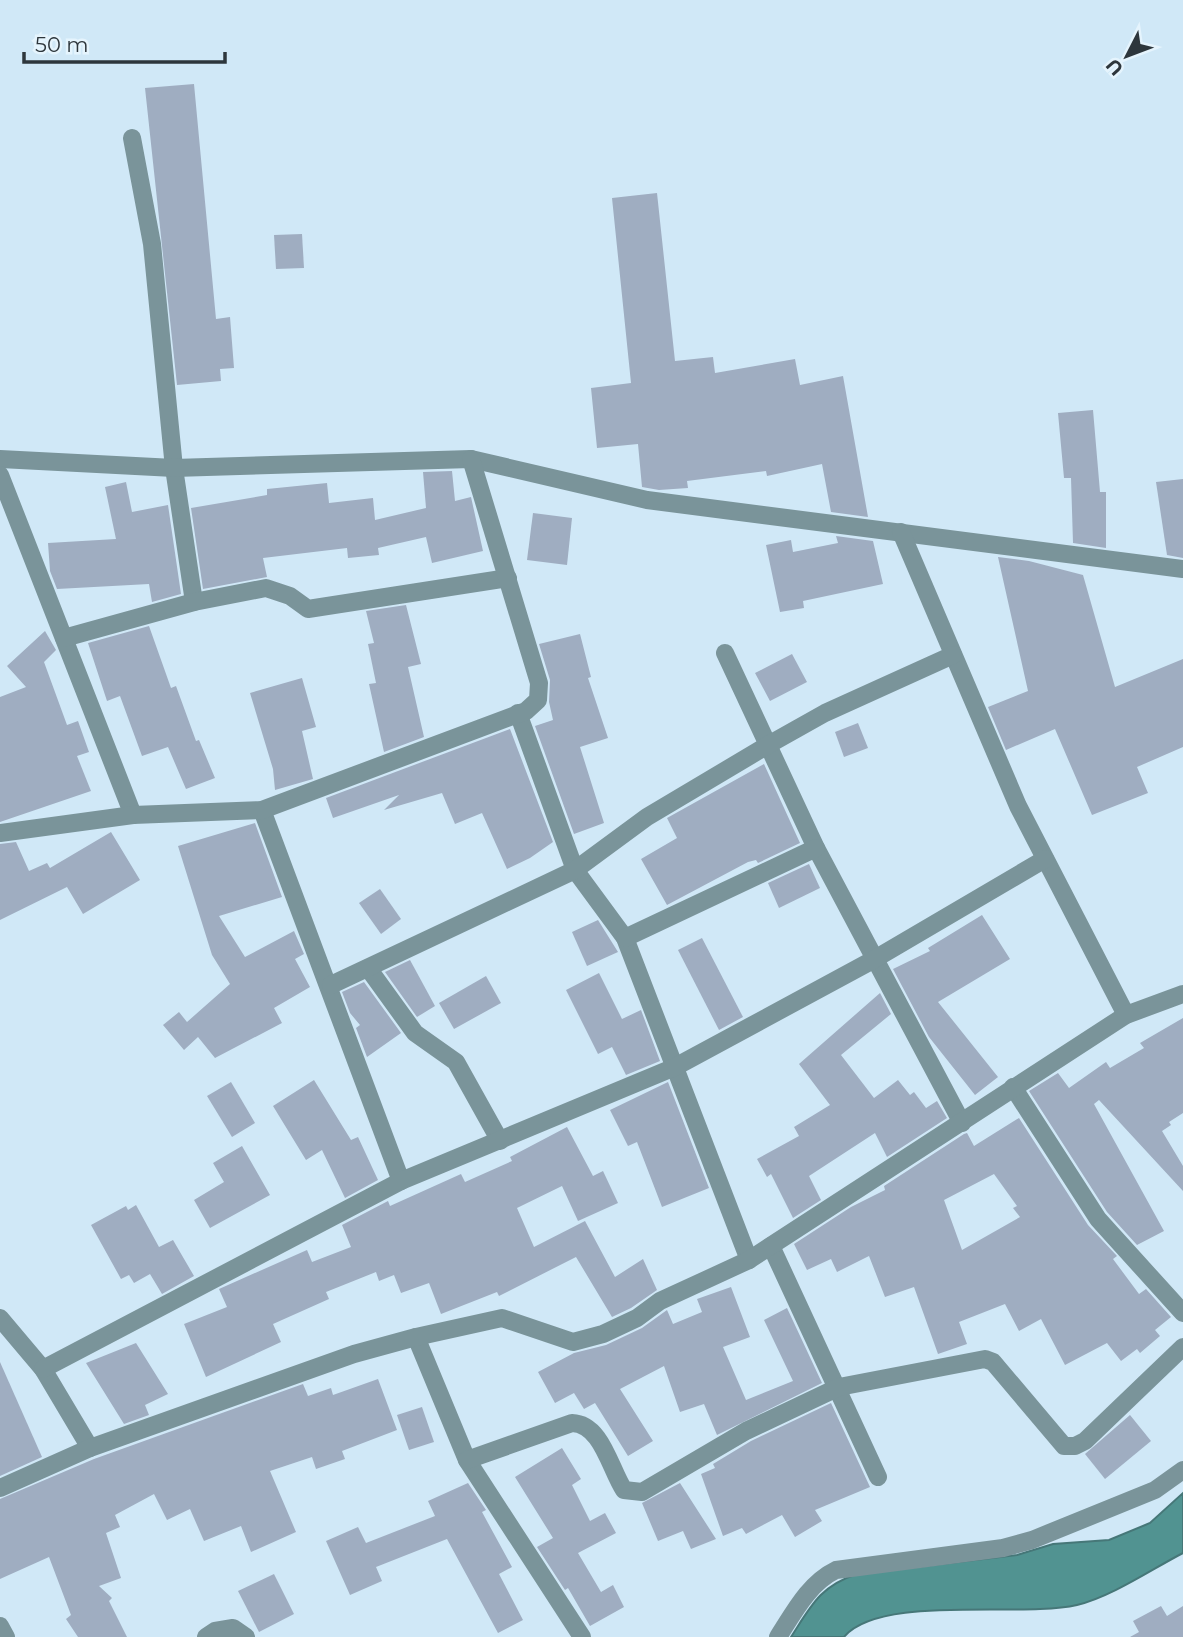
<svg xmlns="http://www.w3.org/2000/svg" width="1183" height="1637" font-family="Montserrat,sans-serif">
	<rect width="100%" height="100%" fill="#d0e8f7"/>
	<!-- water -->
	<path fill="#519391" stroke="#467778" stroke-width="2" d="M1183,1493v60c-31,16 -72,44 -106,52 -56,13 -197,-11 -233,32h-53c20,-31 29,-51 66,-63l160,-19 36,-11 56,-4 41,-17z"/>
	<!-- building -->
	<g fill="#9fadc1" fill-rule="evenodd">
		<polygon points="194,84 216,319 230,317 234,368 220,369 221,381 177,385 145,88"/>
		<polygon points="657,193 675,361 713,357 715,373 795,359 800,385 843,376 868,517 831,512 822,464 767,476 766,471 687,481 688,488 659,490 642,487 638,444 597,448 591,388 631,383 612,198"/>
		<polygon points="302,234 304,268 276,269 274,235"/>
		<polygon points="1093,410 1100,492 1106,492 1106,548 1073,543 1071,478 1064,478 1058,413"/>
		<polygon points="452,471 455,501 471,497 483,551 432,563 426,537 378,548 379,555 348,558 347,548 263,558 267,577 203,589 191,508 267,495 267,489 327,483 329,503 373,498 375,520 426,508 423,472"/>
		<polygon points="1183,479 1183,558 1167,555 1156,482"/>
		<polygon points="126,482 132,512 168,505 181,594 152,602 149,584 57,589 50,571 48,543 116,539 105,487"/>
		<polygon points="533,513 572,518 567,565 527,560"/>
		<polygon points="836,536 873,541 883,584 803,601 804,608 780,612 766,545 791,540 793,552 838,543"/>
		<polygon points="998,557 1029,561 1083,575 1115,687 1183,659 1183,747 1137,767 1148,793 1092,815 1055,729 1006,750 988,707 1028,691"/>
		<polygon points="406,605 421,664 408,667 424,737 384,752 369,684 376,683 368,644 374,643 366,611"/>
		<polygon points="149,626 171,688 176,686 196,741 199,740 215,778 186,789 168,747 142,756 120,696 107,701 88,643"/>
		<polygon points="45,631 56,650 44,662 67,725 78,721 89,752 77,756 91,791 0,822 0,697 26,687 7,666"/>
		<polygon points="580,634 591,677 588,678 608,738 580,747 604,823 574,834 535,726 553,720 549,702 550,680 539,644"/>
		<polygon points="792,654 807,682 770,701 755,673"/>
		<polygon points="302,678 316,727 302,731 313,779 275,790 273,769 250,693"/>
		<polygon points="858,723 868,748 844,757 835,732"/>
		<polygon points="510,729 553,842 530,858 507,869 482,813 455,824 442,793 384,810 399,795 333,818 326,798"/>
		<polygon points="764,764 800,843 758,863 756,860 748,862 667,905 641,859 677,838 667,818"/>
		<polygon points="255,823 282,897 219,916 245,957 294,931 304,954 295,959 310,987 274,1008 282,1023 215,1058 198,1037 184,1050 163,1025 179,1012 187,1022 230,984 212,955 178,846"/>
		<polygon points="111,832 140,880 83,914 67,887 0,920 0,844 16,842 29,871 47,863 50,868"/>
		<polygon points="809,864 820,888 779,908 768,883"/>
		<polygon points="380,889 401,919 381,934 359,903"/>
		<polygon points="982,915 1010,959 938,1002 998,1077 975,1095 929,1037 893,969 930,951 928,948"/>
		<polygon points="598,920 618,952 587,966 572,932"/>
		<polygon points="702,938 743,1017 719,1030 678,950"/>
		<polygon points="410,960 435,1006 417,1017 385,972"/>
		<polygon points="599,973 622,1019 641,1010 660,1061 626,1075 612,1047 598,1054 566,990"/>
		<polygon points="486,976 501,1003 454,1029 439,1003"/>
		<polygon points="364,982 401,1033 367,1057 356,1028 360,1025 350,1013 342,992"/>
		<polygon points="880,993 891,1014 841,1055 874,1098 898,1080 910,1095 914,1092 926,1108 937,1101 947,1118 887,1157 875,1133 809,1176 821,1200 793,1218 771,1174 767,1177 757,1159 799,1136 794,1127 830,1105 799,1064"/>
		<polygon points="1183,1018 1183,1113 1169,1122 1171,1125 1162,1131 1183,1166 1183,1191 1099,1100 1094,1104 1164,1231 1137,1245 1107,1212 1029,1091 1058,1073 1069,1088 1106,1062 1110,1068 1144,1048 1140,1043"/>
		<polygon points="314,1080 351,1140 358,1137 378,1180 345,1198 322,1150 306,1160 273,1106"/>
		<polygon points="231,1082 255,1123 232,1137 207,1096"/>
		<polygon points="668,1082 709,1188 662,1207 637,1142 628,1146 610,1110"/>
		<path d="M1019,1118l69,107 29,31 -4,3 26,35 7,-5 25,28 -16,13 5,6 -20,17 -3,-4 -16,12 -14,-18 -42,22 -24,-46 -22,12 -14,-27 -46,18 8,22 -29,10 -24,-67 -29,10 -16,-41 -32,16 -6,-13 -24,11 -13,-26 57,-37 34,-17 -1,-4 80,-52 3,-1 7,13zM994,1174l23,32 -4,2 7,9 -58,33 -18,-50z"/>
		<polygon points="567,1127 593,1176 603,1171 618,1203 578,1221 562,1186 517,1208 534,1247 585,1221 615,1277 643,1259 657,1290 631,1308 612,1317 576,1257 499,1296 497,1292 441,1314 429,1283 401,1293 394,1275 379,1281 376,1272 326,1292 329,1299 273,1324 281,1342 206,1377 184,1324 227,1307 219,1289 307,1250 312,1262 351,1247 342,1225 388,1201 390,1206 461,1174 465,1182 512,1161 510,1157"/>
		<polygon points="242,1146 270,1195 210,1228 194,1200 224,1182 213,1163"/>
		<polygon points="136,1205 159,1247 173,1240 194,1276 162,1294 150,1274 134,1283 129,1275 121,1279 91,1225 126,1206 128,1210"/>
		<polygon points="731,1287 750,1337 723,1347 746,1400 793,1381 764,1320 787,1308 822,1383 717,1435 704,1404 680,1412 664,1366 620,1389 653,1441 628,1456 595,1403 584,1409 574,1393 555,1403 538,1372 574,1353 606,1345 642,1328 667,1310 673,1324 702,1312 697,1299"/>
		<polygon points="136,1343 168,1394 145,1405 149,1415 124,1424 86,1363"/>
		<polygon points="0,1362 42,1457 0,1476"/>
		<polygon points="378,1379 397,1430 342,1451 345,1459 316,1469 312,1457 270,1471 296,1532 251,1552 241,1526 204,1541 190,1509 167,1520 154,1494 115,1515 120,1527 106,1533 121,1578 99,1586 112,1598 109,1601 127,1637 78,1637 66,1619 71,1615 49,1557 0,1579 0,1499 94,1459 303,1384 308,1396 331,1388 333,1395"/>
		<polygon points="831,1403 870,1487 815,1510 822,1521 795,1537 782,1515 746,1534 742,1528 723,1536 701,1474 715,1468 713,1464 751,1441"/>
		<polygon points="422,1407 434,1442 409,1450 397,1415"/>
		<polygon points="1130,1415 1151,1441 1105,1479 1085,1454"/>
		<polygon points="562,1448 581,1479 572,1485 590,1521 605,1513 616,1533 578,1553 601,1592 613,1585 624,1607 590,1626 568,1588 565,1590 537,1547 553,1538 515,1477"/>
		<polygon points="468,1483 486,1510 482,1512 512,1567 499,1574 523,1620 498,1633 447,1539 376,1567 382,1581 350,1595 326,1541 358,1527 366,1543 435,1516 428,1501"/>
		<polygon points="680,1483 716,1539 691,1549 683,1531 658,1541 642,1503"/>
		<polygon points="274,1574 294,1614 259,1632 238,1591"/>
		<polygon points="1161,1606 1167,1616 1183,1606 1183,1637 1130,1637 1139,1632 1133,1621"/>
	</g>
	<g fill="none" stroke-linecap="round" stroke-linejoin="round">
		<!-- minor -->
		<g stroke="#7a949a" stroke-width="18">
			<polyline points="132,138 152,244 174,468 194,602"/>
			<polyline points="0,459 174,468 471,459 647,500 1183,569"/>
			<polyline points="0,475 133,815"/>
			<polyline points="901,532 1018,806 1126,1015"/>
			<polyline points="64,638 194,602 266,588 290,596 308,609 508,578"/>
			<polyline points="725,653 816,848 962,1123"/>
			<polyline points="518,713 575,870 625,938 749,1260"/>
			<polyline points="262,810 401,1181"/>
			<polyline points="0,833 133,815 262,810 526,711 538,700 539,683 471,459"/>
			<polyline points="625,938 816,848"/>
			<polyline points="368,968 415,1033 456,1062 500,1141"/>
			<polyline points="331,985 575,870 647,817 768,745 825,713 953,655"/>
			<polyline points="1013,1087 1098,1219 1183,1313"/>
			<polyline points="771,1246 878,1477"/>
			<polyline points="0,1318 43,1369 90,1448"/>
			<polyline points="416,1337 467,1460 582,1637"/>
			<polyline points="43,1369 401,1181 675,1067 873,960 1045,859"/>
			<path d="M467,1460l105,-37c30,1 38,46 52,67l18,2 104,-61 93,-44 146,-28 8,3 71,84h11l10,-5 98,-94"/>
			<polyline points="0,1488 90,1448 354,1354 416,1337 502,1318 573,1342 603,1334 637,1318 660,1301 749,1260 1126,1015 1183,994"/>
			<polyline points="0,1626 6,1637"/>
			<polyline points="206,1637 215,1631 233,1628 246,1637"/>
			<path d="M778,1637c16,-25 31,-54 58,-67l167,-22 29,-8 123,-50 28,-20"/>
		</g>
	</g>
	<!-- north arrow -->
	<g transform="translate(1127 56) rotate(228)" stroke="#e5f4fd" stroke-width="5" paint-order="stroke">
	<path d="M0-5L12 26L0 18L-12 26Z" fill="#2d363c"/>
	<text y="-10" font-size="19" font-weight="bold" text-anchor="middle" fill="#2d363c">U</text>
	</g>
	<!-- scale -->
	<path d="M24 52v10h201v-10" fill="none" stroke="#2d363c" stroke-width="3.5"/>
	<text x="35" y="52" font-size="21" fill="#2d363c" stroke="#e5f4fd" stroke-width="5" paint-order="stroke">50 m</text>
</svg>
